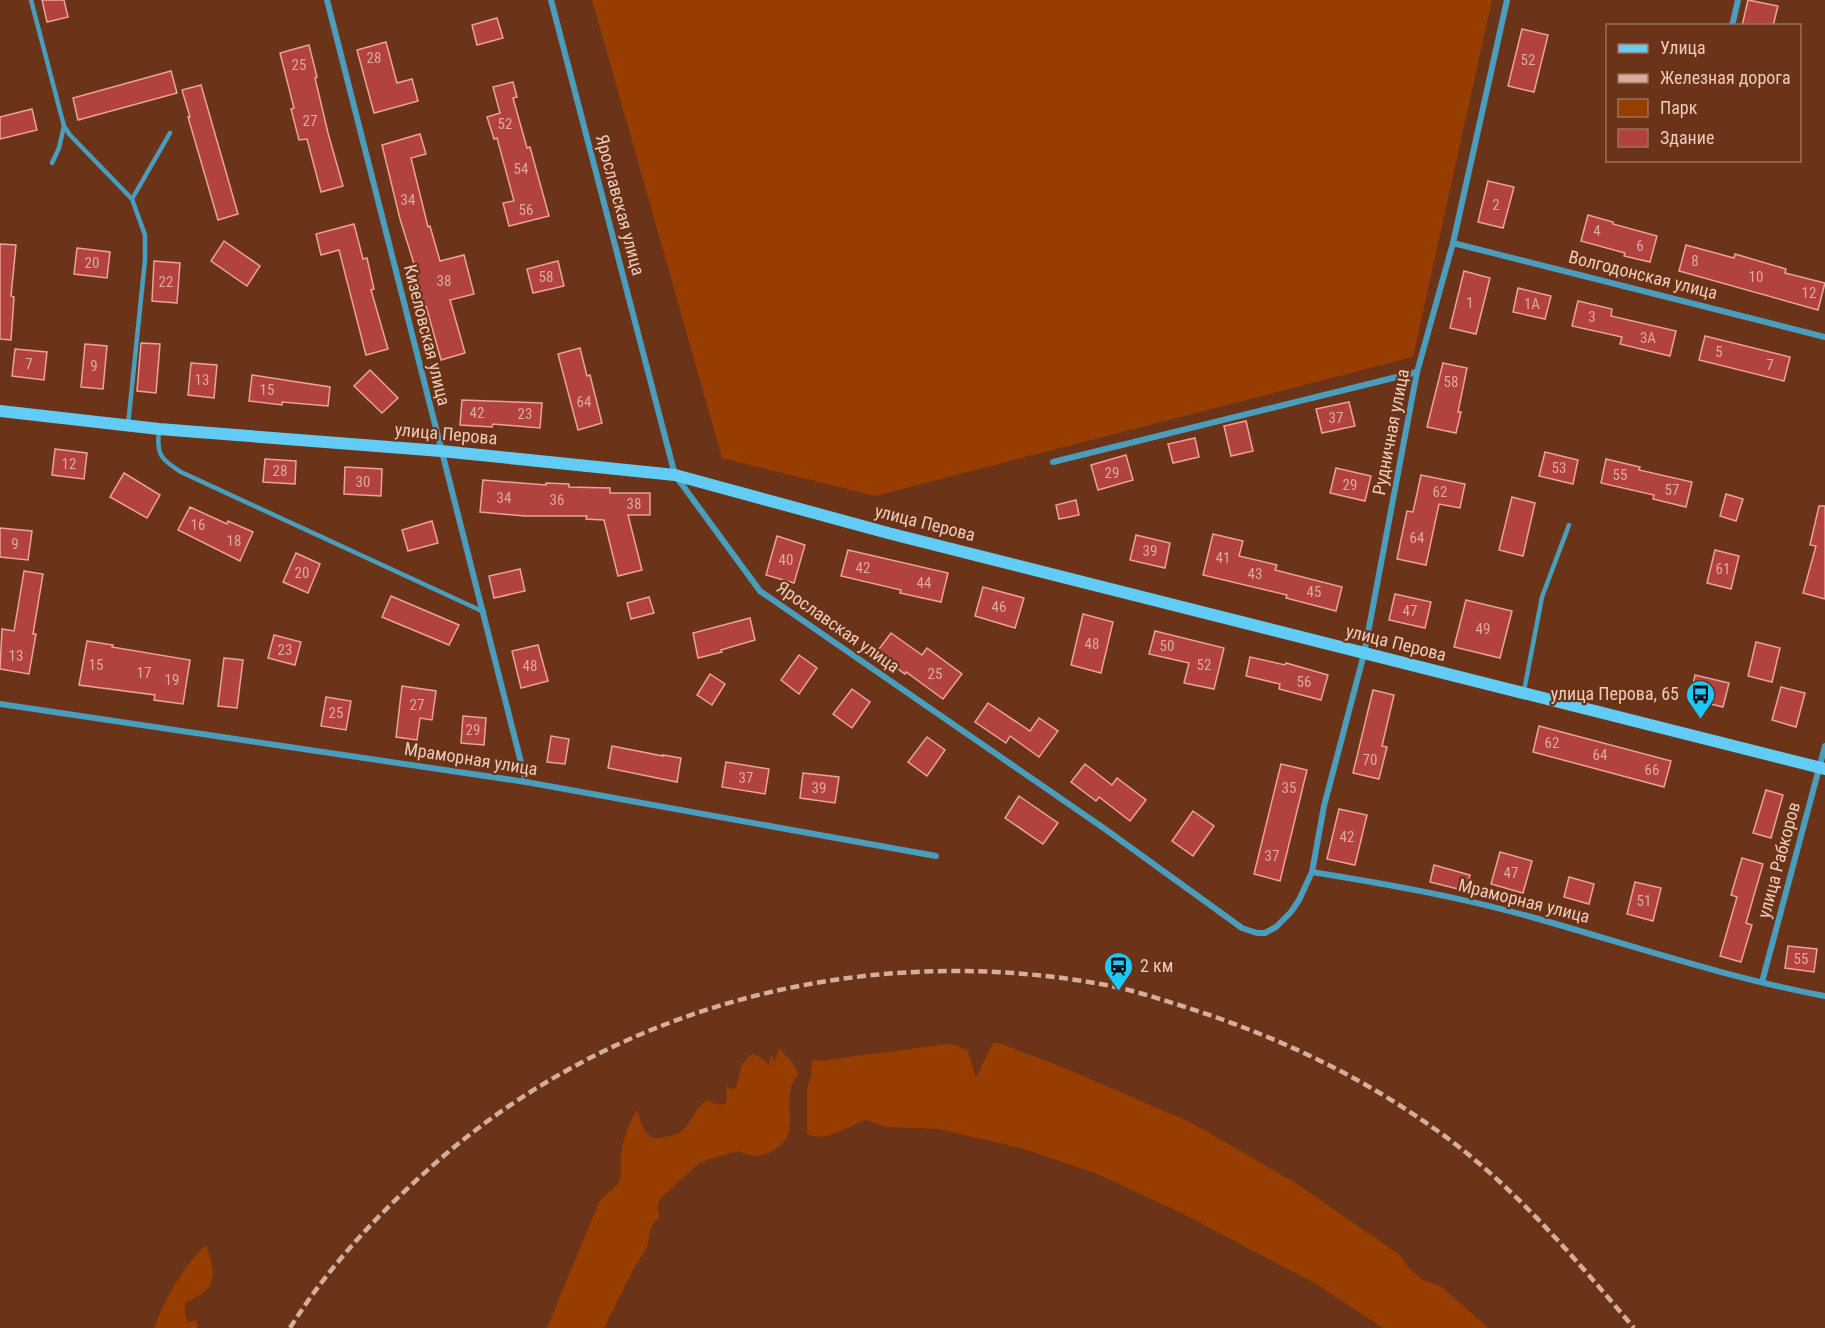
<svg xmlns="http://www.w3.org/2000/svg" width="1825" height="1328" font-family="'Roboto Condensed',sans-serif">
	<rect width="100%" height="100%" fill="#6b3317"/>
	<!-- green -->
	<g fill="#973d01">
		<polygon points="592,0 1492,0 1413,357 875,496 722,458"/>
		<path d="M993,1043h6l61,23 132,57 102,59 106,73 9,13 14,12 19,7 46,41h-105l-67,-44 -131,-69 -90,-42 -71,-24 -38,-9 -48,-11 -51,-2 -22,-7c-19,7 -38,23 -58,14v-45l4,-12 1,-17c16,2 27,-2 43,-4 30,-4 60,-7 90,-12l10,1 13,6 8,27z"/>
		<path d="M779,1048l13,14 7,11c-2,4 -6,8 -7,12 -9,24 10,48 -18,65 -15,8 -20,7 -35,1l-26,7 -12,4 -8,7 -33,30 -3,10 3,8 -6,5 -4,10 -3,16 -12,18 -31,62h-57l52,-126c5,-7 17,-15 20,-20 3,-9 1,-20 2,-29 3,-16 8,-31 17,-44 3,16 7,34 27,28 4,-1 10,-2 14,-4 12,-7 15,-25 28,-33l11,5 8,-1 1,-6 -1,-13 4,4 6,-1 6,-24 10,-10 6,2 11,9 2,-10 4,6z"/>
		<path d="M206,1245c6,17 13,37 -4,49 -6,4 -12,5 -17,10v10l3,8 8,-2 2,8h-44c10,-27 30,-64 52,-83z"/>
	</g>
	<!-- building -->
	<g fill="#b2423e" stroke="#eca29b" stroke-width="1.5">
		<polygon points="42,0 64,0 68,17 47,22"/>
		<polygon points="1748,0 1778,6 1773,26 1742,26"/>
		<polygon points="497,18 503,38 477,45 472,25"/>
		<polygon points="1522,29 1548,35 1534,92 1508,86"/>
		<polygon points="386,42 397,83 412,79 418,101 374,113 357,50"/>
		<polygon points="309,45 317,77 315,78 328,133 343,186 321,192 307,139 299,140 291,109 294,108 280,53"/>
		<polygon points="171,71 177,93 78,120 73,98"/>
		<polygon points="513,82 517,97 513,98 527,148 530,147 549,216 509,226 503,203 514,201 497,138 494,139 487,117 500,113 493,87"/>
		<polygon points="201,85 238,214 218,220 188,117 190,117 182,90"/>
		<polygon points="32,109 37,130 0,139 0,117"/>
		<polygon points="420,134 426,154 411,158 428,227 430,226 440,261 464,255 474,294 450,300 465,353 441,360 426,306 424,306 414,268 415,267 400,219 382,145"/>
		<polygon points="1488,181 1514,187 1503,228 1478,222"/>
		<polygon points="1588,215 1613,222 1613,224 1657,236 1650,262 1624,256 1625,253 1581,241"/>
		<polygon points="354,224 363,259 367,258 374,289 371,290 388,349 366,355 339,250 321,255 316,234"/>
		<polygon points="224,241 260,266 247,286 211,261"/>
		<polygon points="0,244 16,245 11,296 14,297 11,340 0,339"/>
		<polygon points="1686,245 1734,258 1735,254 1786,269 1785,273 1825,283 1818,310 1679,271"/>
		<polygon points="77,248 110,252 107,278 74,274"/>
		<polygon points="154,261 180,263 177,303 152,301"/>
		<polygon points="558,261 564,286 533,293 527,269"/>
		<polygon points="1464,271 1490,278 1476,334 1450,328"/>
		<polygon points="1518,288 1551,296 1545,319 1513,312"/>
		<polygon points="1578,301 1612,309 1611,316 1676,331 1670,356 1620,344 1622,337 1572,326"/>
		<polygon points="1705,336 1790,357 1784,381 1699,360"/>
		<polygon points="141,343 160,344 156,393 137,391"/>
		<polygon points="85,344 107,346 103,389 81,387"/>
		<polygon points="580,348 587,376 590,375 602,423 578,430 558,354"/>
		<polygon points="15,349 47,352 44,380 12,376"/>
		<polygon points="191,363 217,365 214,398 188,395"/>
		<polygon points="1443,363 1467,368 1458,412 1461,412 1456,433 1427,427"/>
		<polygon points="370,370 398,398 382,413 354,386"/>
		<polygon points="252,375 330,387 328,406 282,402 282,405 249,401"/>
		<polygon points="462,400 542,403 540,428 493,424 492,427 460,425"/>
		<polygon points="1349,402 1355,426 1322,433 1316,409"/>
		<polygon points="1246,421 1253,451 1231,456 1224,426"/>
		<polygon points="1195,438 1199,457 1173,463 1168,444"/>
		<polygon points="55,449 87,453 84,479 52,475"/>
		<polygon points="1545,452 1578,460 1573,484 1539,476"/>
		<polygon points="1126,455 1133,480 1098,490 1091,465"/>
		<polygon points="265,459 296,461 295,484 263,482"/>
		<polygon points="1606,459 1640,467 1639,470 1692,482 1686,507 1653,499 1654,495 1601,483"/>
		<polygon points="345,467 382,469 381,496 344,494"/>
		<polygon points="1336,468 1371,476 1365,501 1330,493"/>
		<polygon points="124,473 160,495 147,518 110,497"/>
		<polygon points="1421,475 1465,484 1460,508 1439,504 1426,565 1397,559 1407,511 1413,512"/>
		<polygon points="483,480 546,485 546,483 569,484 569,487 610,488 610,493 650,493 650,515 628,515 642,570 618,576 604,520 586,519 587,516 525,516 480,512"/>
		<polygon points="1726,494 1743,499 1736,521 1720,516"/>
		<polygon points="1512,497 1535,503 1523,556 1499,550"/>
		<polygon points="1076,500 1079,515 1059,519 1056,505"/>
		<polygon points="1819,506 1825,506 1825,599 1803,593 1816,546 1810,545"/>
		<polygon points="190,507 227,524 228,521 253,532 240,561 178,530"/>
		<polygon points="432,521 438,543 408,551 402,530"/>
		<polygon points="0,528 32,531 28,560 0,557"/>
		<polygon points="1213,534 1243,541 1239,556 1277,565 1275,570 1342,587 1336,611 1286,598 1287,595 1203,575"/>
		<polygon points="1136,535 1170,543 1165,568 1130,560"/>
		<polygon points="777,536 805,545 794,583 766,575"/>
		<polygon points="848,550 948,573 941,602 900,593 901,590 841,576"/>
		<polygon points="1715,550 1739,556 1731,589 1707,583"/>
		<polygon points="296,553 320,564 308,593 283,582"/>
		<polygon points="520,569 525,591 494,598 489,576"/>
		<polygon points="24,571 43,574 33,634 36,634 29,674 0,669 2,629 14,631"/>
		<polygon points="983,587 1024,598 1015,628 975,616"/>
		<polygon points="1395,594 1431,602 1425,628 1389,620"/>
		<polygon points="391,596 459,625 449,645 382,617"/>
		<polygon points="649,597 654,613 631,619 627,603"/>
		<polygon points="1466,600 1512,611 1500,658 1454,647"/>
		<polygon points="1083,614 1113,622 1101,673 1071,665"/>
		<polygon points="750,618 755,640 721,650 722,652 698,658 693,633"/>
		<polygon points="1155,631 1224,648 1214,689 1184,683 1189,663 1149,654"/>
		<polygon points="891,633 922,655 927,648 962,674 943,699 906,672 905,674 876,653"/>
		<polygon points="274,635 301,642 295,665 268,658"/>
		<polygon points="87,641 113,645 112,647 190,660 183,704 154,700 155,695 79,685"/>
		<polygon points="1756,642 1780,648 1772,682 1748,676"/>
		<polygon points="538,645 548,681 521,688 512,651"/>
		<polygon points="799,655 817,668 799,694 781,680"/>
		<polygon points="1250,657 1285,665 1286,663 1328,675 1321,700 1279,689 1280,684 1246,676"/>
		<polygon points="224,658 243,660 237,708 218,706"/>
		<polygon points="710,674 725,684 712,705 697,695"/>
		<polygon points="1695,675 1729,683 1723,707 1690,699"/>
		<polygon points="402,686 436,691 432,720 420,718 417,740 396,737"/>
		<polygon points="1781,687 1805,693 1796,727 1772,720"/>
		<polygon points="852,689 870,702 852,728 833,714"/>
		<polygon points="1373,690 1394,695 1382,746 1387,747 1379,779 1353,773"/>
		<polygon points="326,697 351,701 346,730 321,726"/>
		<polygon points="988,703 1030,731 1039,718 1058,731 1039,757 1010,736 1006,743 975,722"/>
		<polygon points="463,716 486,718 484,745 461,743"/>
		<polygon points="1539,726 1671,761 1664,787 1533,752"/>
		<polygon points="551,736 569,739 565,764 547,762"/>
		<polygon points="927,737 945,750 927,776 908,762"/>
		<polygon points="612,746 663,756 663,755 681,758 677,782 608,768"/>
		<polygon points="726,762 769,769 765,794 722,787"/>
		<polygon points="1085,764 1112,785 1117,778 1146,800 1130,821 1099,797 1096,801 1071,782"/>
		<polygon points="1281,764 1307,770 1280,881 1254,874"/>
		<polygon points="803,773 839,777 835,803 800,798"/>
		<polygon points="1766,790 1783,795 1771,838 1753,833"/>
		<polygon points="1019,796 1058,823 1043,844 1005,818"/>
		<polygon points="1339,809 1367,815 1355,865 1327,859"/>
		<polygon points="1193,811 1214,826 1193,856 1172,841"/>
		<polygon points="1500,852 1532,861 1523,893 1491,884"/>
		<polygon points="1742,858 1763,864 1746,923 1752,925 1741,962 1720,956 1737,897 1731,895"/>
		<polygon points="1434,865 1470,875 1466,891 1430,882"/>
		<polygon points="1569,877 1594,884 1589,904 1564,897"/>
		<polygon points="1635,882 1661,888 1653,921 1627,914"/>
		<polygon points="1788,946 1817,949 1814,972 1785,968"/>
	</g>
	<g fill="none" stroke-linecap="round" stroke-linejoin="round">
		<!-- service -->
		<g stroke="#4a9ebd" stroke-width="4.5">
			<polyline points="31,0 64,126 70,135 132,199 145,235 145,260 128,425"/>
			<polyline points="52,163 59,148 64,126"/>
			<polyline points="132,199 170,133"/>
			<path d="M159,432c-3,23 3,28 22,40l303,140"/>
			<polyline points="1524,691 1542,597 1569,525"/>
		</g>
		<!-- minor -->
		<g stroke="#4a9ebd" stroke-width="6">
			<polyline points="327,0 526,782"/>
			<polyline points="551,0 675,475 760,591 1105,829 1242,928 1257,933 1265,933 1276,927 1291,912 1299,900 1312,872 1324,806 1364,654 1417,372 1453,243 1507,0"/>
			<polyline points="1732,26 1738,0"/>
			<polyline points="1453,243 1825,337"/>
			<polyline points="1053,462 1417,372"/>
			<polyline points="0,704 526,782 936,856"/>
			<path d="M1312,872c74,12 149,25 223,46 96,27 192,60 290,78"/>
			<polyline points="1762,982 1825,746"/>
		</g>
		<!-- secondary -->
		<polyline stroke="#62ccf4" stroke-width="12" points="0,411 159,429 441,451 675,475 888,533 1825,769"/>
		<!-- rail -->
		<path stroke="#d4ad9c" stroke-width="4.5" stroke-dasharray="9 4.5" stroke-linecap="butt" d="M290,1328c38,-61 88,-114 141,-161 182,-163 435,-227 675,-182 26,5 51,13 76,21 89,28 174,67 250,121 79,55 140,128 202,201"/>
	</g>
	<!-- icons -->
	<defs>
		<symbol id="bus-pin" viewBox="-11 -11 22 30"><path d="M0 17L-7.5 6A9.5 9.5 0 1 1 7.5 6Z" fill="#1dc9fc" stroke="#6b3317"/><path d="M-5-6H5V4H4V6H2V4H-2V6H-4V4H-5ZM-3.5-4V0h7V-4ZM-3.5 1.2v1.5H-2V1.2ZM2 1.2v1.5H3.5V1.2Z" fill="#111"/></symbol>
		<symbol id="station-pin" viewBox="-11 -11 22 30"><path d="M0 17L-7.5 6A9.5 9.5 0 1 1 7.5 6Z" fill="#1dc9fc" stroke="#6b3317"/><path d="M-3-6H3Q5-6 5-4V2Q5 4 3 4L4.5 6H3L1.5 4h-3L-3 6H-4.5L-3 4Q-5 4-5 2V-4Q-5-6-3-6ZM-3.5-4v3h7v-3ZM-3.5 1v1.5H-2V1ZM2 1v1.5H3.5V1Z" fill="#111"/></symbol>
	</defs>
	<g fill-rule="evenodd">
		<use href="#bus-pin" x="1684" y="678" width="33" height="45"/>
		<use href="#station-pin" x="1102" y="950" width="33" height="45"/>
	</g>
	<g text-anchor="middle" stroke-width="4.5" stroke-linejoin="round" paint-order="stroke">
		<!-- number labels -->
		<g font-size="15" fill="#dfa99c">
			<text x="374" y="63">28</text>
			<text x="1528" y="65">52</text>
			<text x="299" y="70">25</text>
			<text x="310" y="126">27</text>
			<text x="505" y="129">52</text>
			<text x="521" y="174">54</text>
			<text x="408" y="205">34</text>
			<text x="1496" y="210">2</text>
			<text x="526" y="215">56</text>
			<text x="1597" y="236">4</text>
			<text x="1640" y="251">6</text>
			<text x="1695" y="266">8</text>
			<text x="92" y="268">20</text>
			<text x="546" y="282">58</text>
			<text x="1756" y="282">10</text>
			<text x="444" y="286">38</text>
			<text x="166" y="287">22</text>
			<text x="1809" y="298">12</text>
			<text x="1470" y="308">1</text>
			<text x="1532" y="309">1А</text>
			<text x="1592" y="322">3</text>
			<text x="1648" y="343">3А</text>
			<text x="1719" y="357">5</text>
			<text x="29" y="369">7</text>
			<text x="1770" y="370">7</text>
			<text x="94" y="371">9</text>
			<text x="202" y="385">13</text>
			<text x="1451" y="387">58</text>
			<text x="267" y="395">15</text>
			<text x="584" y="407">64</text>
			<text x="477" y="418">42</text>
			<text x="525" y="419">23</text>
			<text x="1336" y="423">37</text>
			<text x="69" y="469">12</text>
			<text x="1559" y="473">53</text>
			<text x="280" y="476">28</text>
			<text x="1112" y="478">29</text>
			<text x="1620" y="480">55</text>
			<text x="363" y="487">30</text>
			<text x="1350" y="490">29</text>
			<text x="1672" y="495">57</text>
			<text x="1440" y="497">62</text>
			<text x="504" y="503">34</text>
			<text x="557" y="505">36</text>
			<text x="634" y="509">38</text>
			<text x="198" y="530">16</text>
			<text x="1417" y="543">64</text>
			<text x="234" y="546">18</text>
			<text x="15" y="549">9</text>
			<text x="1150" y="556">39</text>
			<text x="1223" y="563">41</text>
			<text x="786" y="565">40</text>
			<text x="863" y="573">42</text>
			<text x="1723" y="574">61</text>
			<text x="302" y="578">20</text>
			<text x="1255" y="579">43</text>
			<text x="924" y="588">44</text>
			<text x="1314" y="597">45</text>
			<text x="999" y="612">46</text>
			<text x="1410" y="616">47</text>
			<text x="1483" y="634">49</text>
			<text x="1092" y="649">48</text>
			<text x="1167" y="651">50</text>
			<text x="285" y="655">23</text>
			<text x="16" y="661">13</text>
			<text x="96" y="670">15</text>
			<text x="1204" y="670">52</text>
			<text x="530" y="671">48</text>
			<text x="144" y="678">17</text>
			<text x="935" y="679">25</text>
			<text x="172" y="685">19</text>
			<text x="1304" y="687">56</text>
			<text x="417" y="710">27</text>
			<text x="336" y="718">25</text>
			<text x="473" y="735">29</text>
			<text x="1552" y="748">62</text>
			<text x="1600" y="760">64</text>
			<text x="1370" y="765">70</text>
			<text x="1652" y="775">66</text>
			<text x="746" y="783">37</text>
			<text x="819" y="793">39</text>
			<text x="1289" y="793">35</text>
			<text x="1347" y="842">42</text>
			<text x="1272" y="861">37</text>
			<text x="1511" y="878">47</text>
			<text x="1644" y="906">51</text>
			<text x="1801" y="964">55</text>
		</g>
		<!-- street labels -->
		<g font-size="18" fill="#eecbbc" stroke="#6b3317">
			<text transform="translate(620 205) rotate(75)" y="6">Ярославская улица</text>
			<text transform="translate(1643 275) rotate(14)" y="6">Волгодонская улица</text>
			<text transform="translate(427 335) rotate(76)" y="6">Кизеловская улица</text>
			<text transform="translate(1391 432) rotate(-79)" y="6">Рудничная улица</text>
			<text transform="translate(446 434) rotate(5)" y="6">улица Перова</text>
			<text transform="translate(925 523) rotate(14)" y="6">улица Перова</text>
			<text transform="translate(838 627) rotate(35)" y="6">Ярославская улица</text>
			<text transform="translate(1396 643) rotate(14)" y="6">улица Перова</text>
			<text transform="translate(471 759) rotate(9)" y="6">Мраморная улица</text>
			<text transform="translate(1779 860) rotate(-75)" y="6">улица Рабкоров</text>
			<text transform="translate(1524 901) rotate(14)" y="6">Мраморная улица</text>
		</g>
		<!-- poi labels -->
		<g font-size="18" fill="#eecbbc" stroke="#6b3317" text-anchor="end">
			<text x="1679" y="700">улица Перова, 65</text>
			<text x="1140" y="972" text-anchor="start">2 км</text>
		</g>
	</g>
	<!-- legend -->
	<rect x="1606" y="24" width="195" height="138" fill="#6b3317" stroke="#9f7059" stroke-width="1.5"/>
	<rect x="1618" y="44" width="30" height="9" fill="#62ccf4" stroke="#9f7059" stroke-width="1.5"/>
	<text x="1660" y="54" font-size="18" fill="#eecbbc">Улица</text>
	<rect x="1618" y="74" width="30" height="9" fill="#d4ad9c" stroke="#9f7059" stroke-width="1.5"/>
	<text x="1660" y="84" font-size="18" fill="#eecbbc">Железная дорога</text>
	<rect x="1618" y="99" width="30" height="18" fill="#973d01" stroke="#9f7059" stroke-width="1.5"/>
	<text x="1660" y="114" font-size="18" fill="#eecbbc">Парк</text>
	<rect x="1618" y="129" width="30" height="18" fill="#b2423e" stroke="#9f7059" stroke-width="1.5"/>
	<text x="1660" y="144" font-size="18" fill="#eecbbc">Здание</text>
</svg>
